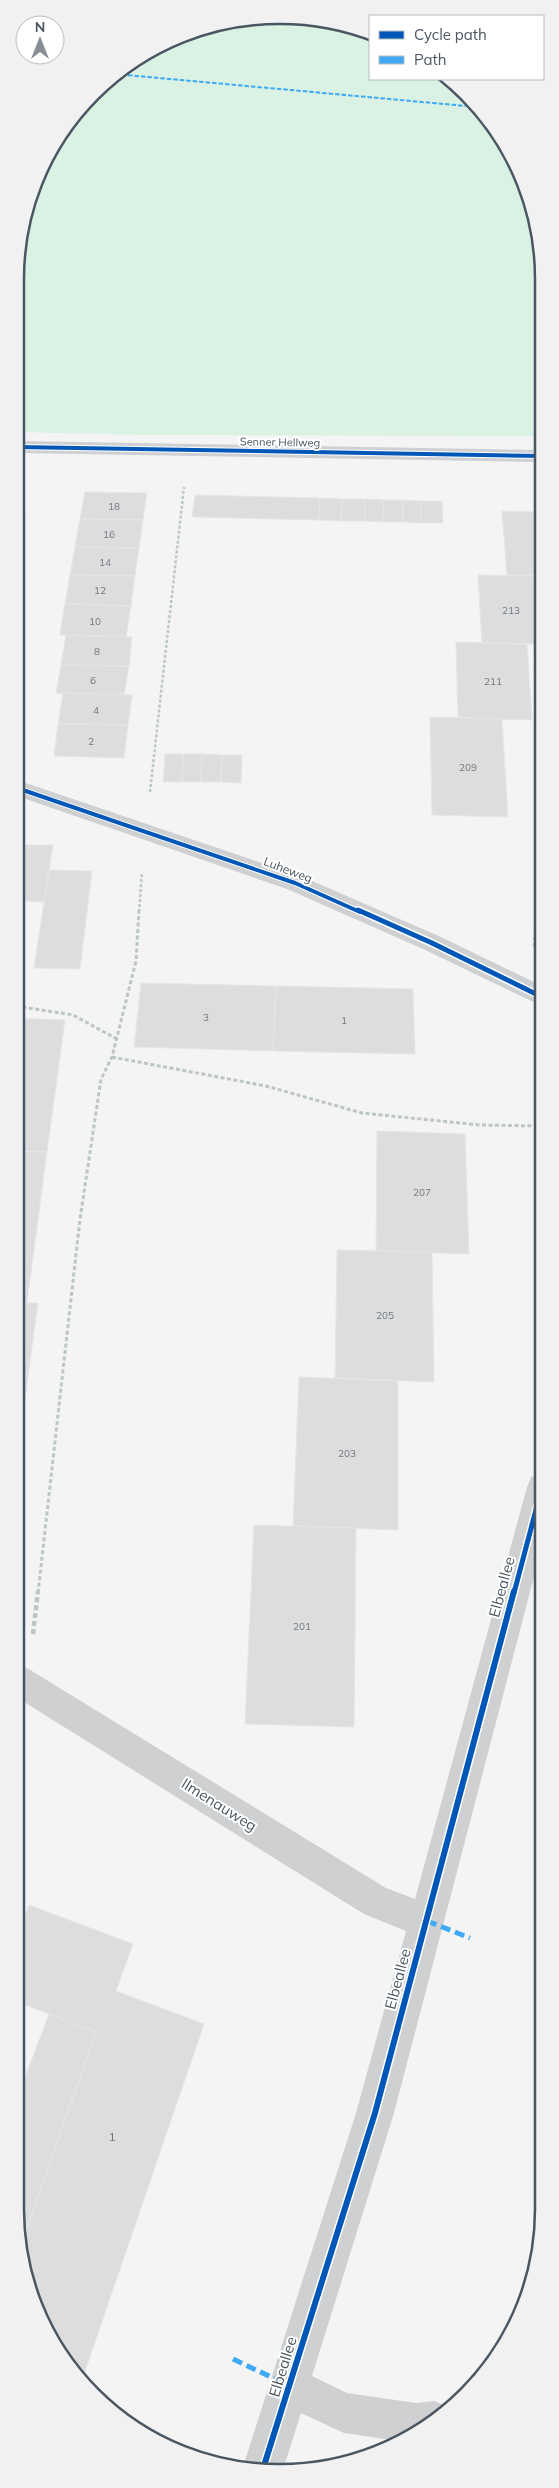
<svg xmlns="http://www.w3.org/2000/svg" width="559" height="2488" font-family="Mulish,sans-serif">
	<rect width="100%" height="100%" fill="#f4f4f4"/>
	<!-- green -->
	<polygon fill="#d9f2e3" points="314,17 370,34 370,79 447,79 467,93 517,163 542,245 542,436 143,435 17,432 17,245 51,147 119,69 211,24"/>
	<!-- building -->
	<g fill="#ddddde" stroke="#e5e6e7">
		<polygon points="85,492 147,493 143,520 80,519"/>
		<polygon points="195,495 320,498 319,520 192,517"/>
		<polygon points="320,498 342,499 341,521 319,520"/>
		<polygon points="342,499 365,499 365,521 341,521"/>
		<polygon points="365,499 384,500 383,522 365,521"/>
		<polygon points="384,500 403,500 403,522 383,522"/>
		<polygon points="403,500 421,501 421,523 403,522"/>
		<polygon points="421,501 442,501 443,523 421,523"/>
		<polygon points="502,511 542,512 542,576 507,575"/>
		<polygon points="80,519 143,520 139,548 75,547"/>
		<polygon points="75,547 139,548 135,576 70,575"/>
		<polygon points="70,575 135,576 131,606 65,604"/>
		<polygon points="478,575 542,576 542,644 482,643"/>
		<polygon points="65,604 131,606 126,637 60,635"/>
		<polygon points="66,635 132,637 129,666 61,665"/>
		<polygon points="456,642 527,644 532,720 458,718"/>
		<polygon points="61,665 129,666 124,695 56,693"/>
		<polygon points="63,693 132,695 128,725 58,724"/>
		<polygon points="430,717 502,719 508,817 432,815"/>
		<polygon points="58,724 128,725 124,758 54,756"/>
		<polygon points="165,754 183,754 182,782 163,782"/>
		<polygon points="183,754 202,754 201,782 182,782"/>
		<polygon points="202,754 222,755 221,782 201,782"/>
		<polygon points="222,755 242,755 241,783 221,782"/>
		<polygon points="17,845 53,845 44,902 17,901"/>
		<polygon points="49,870 92,871 80,969 34,968"/>
		<polygon points="141,983 276,986 273,1051 134,1047"/>
		<polygon points="276,986 413,989 415,1054 273,1051"/>
		<polygon points="16,1018 65,1020 47,1152 16,1151"/>
		<polygon points="377,1131 465,1134 469,1254 376,1251"/>
		<polygon points="16,1151 47,1152 27,1303 16,1303"/>
		<polygon points="337,1250 432,1252 434,1382 335,1378"/>
		<polygon points="16,1303 38,1303 30,1361 16,1360"/>
		<polygon points="16,1360 30,1361 23,1415 16,1415"/>
		<polygon points="299,1377 398,1381 398,1530 293,1526"/>
		<polygon points="16,1415 23,1415 16,1471"/>
		<polygon points="254,1525 356,1528 354,1727 245,1724"/>
		<polygon points="29,1905 133,1944 116,1991 204,2024 81,2383 35,2309 22,2242 96,2032 15,2001 15,1940"/>
		<polygon points="49,2014 96,2032 22,2242 15,2208 15,2104"/>
	</g>
	<g fill="none" stroke-linecap="round" stroke-linejoin="round">
		<!-- path-far2 -->
		<g stroke="#bcc7c4" stroke-width="2.5" stroke-dasharray="3 2" stroke-linecap="butt">
			<polyline points="150,792 184,487"/>
			<polyline points="139,912 142,873"/>
			<polyline points="537,912 542,840"/>
		</g>
		<!-- path-far1 -->
		<g stroke="#bcc7c4" stroke-width="3" stroke-dasharray="4 2.5" stroke-linecap="butt">
			<polyline points="534,947 537,910"/>
			<polyline points="16,1006 73,1015 117,1039"/>
			<polyline points="112,1057 266,1086 362,1113 480,1125 542,1126"/>
			<polyline points="38,1593 80,1219 101,1079 112,1057 136,961 139,910"/>
		</g>
		<!-- path -->
		<polyline stroke="#bcc7c4" stroke-width="4.5" stroke-dasharray="5 3" stroke-linecap="butt" points="33,1634 38,1591"/>
		<!-- street -->
		<g fill="#ced0d2" fill-rule="evenodd">
			<polygon points="17,780 303,877 441,937 542,986 542,1006 423,949 287,889 17,796"/>
			<polygon points="542,1473 542,1546 394,2113 312,2376 347,2393 416,2403 435,2401 450,2408 441,2418 398,2441 344,2433 301,2413 283,2470 262,2472 243,2467 356,2113 406,1931 364,1914 16,1697 16,1663 27,1668 386,1888 415,1899 527,1487 531,1477"/>
		</g>
		<!-- secondary -->
		<polygon fill="#ced0d4" fill-rule="evenodd" points="17,441 542,450 542,462 17,453"/>
		<!-- quiet-far1 -->
		<polyline stroke="#3fa9f5" stroke-width="2" stroke-dasharray="4.5 2" stroke-linecap="butt" points="115,74 477,107"/>
		<!-- quiet -->
		<g stroke="#3fa9f5" stroke-width="5" stroke-dasharray="10 5" stroke-linecap="butt">
			<polyline points="427,1921 470,1938"/>
			<polyline points="233,2359 290,2386"/>
		</g>
		<defs>
			<g id="cycleway-far2">
				<polyline points="17,447 542,456"/>
				<polyline points="17,788 295,883 360,912"/>
			</g>
			<g id="cycleway-far1">
				<polyline points="358,910 432,943 542,997"/>
				<polyline points="514,1593 542,1487"/>
			</g>
			<polyline id="cycleway" points="262,2472 375,2113 514,1591"/>
		</defs>
		<!-- cycleway-far2 casing -->
		<use href="#cycleway-far2" stroke="#fff" stroke-width="6"/>
		<!-- cycleway-far1 casing -->
		<use href="#cycleway-far1" stroke="#fff" stroke-width="8"/>
		<!-- cycleway casing -->
		<use href="#cycleway" stroke="#fff" stroke-width="9"/>
		<!-- cycleway-far2 -->
		<use href="#cycleway-far2" stroke="#0057b8" stroke-width="4"/>
		<!-- cycleway-far1 -->
		<use href="#cycleway-far1" stroke="#0057b8" stroke-width="5"/>
		<!-- cycleway -->
		<use href="#cycleway" stroke="#0057b8" stroke-width="6"/>
	</g>
	<g text-anchor="middle" stroke-width="4" stroke-linejoin="round" paint-order="stroke">
		<!-- number labels -->
		<g font-size="10" fill="#707881">
			<text x="114" y="510">18</text>
			<text x="109" y="538">16</text>
			<text x="105" y="566">14</text>
			<text x="100" y="594">12</text>
			<text x="511" y="614">213</text>
			<text x="95" y="625">10</text>
			<text x="97" y="655">8</text>
			<text x="93" y="684">6</text>
			<text x="493" y="685">211</text>
			<text x="96" y="714">4</text>
			<text x="91" y="745">2</text>
			<text x="468" y="771">209</text>
			<text x="206" y="1021">3</text>
			<text x="344" y="1024">1</text>
			<text x="422" y="1196">207</text>
			<text x="385" y="1319">205</text>
			<text x="347" y="1457">203</text>
			<text x="302" y="1630">201</text>
		</g>
		<!-- far-street labels -->
		<g font-size="11" fill="#4a5661" stroke="#fff">
			<text transform="translate(280 442) rotate(1)" y="4">Senner Hellweg</text>
		</g>
		<!-- street labels -->
		<g font-size="12" fill="#4a5661" stroke="#fff">
			<text transform="translate(288 870) rotate(21)" y="4">Luheweg</text>
		</g>
		<!-- near-number labels -->
		<g font-size="12" fill="#707881">
			<text x="112" y="2141">1</text>
		</g>
		<!-- near-street labels -->
		<g font-size="15" fill="#4a5661" stroke="#fff">
			<text transform="translate(502 1587) rotate(-75)" y="5">Elbeallee</text>
			<text transform="translate(219 1805) rotate(32)" y="5">Ilmenauweg</text>
			<text transform="translate(398 1979) rotate(-75)" y="5">Elbeallee</text>
			<text transform="translate(283 2367) rotate(-73)" y="5">Elbeallee</text>
		</g>
	</g>
	<!-- crop -->
	<path d="M0 0H559V2488H0ZM279 24H280A255 255 0 0 1 535 279V2209A255 255 0 0 1 280 2464H279A255 255 0 0 1 24 2209V279A255 255 0 0 1 279 24Z" fill="#f1f1f2" fill-rule="evenodd"/>
	<path fill="none" stroke="#4a5661" stroke-width="2.5" d="M279 24H280A255 255 0 0 1 535 279V2209A255 255 0 0 1 280 2464H279A255 255 0 0 1 24 2209V279A255 255 0 0 1 279 24Z"/>
	<!-- legend -->
	<rect x="369" y="15" width="175" height="65" fill="#ffffff" stroke="#b7bbc0"/>
	<rect x="379" y="31" width="25" height="8" fill="#0057b8" stroke="#b7bbc0"/>
	<text x="414" y="40" font-size="15" fill="#4a5661">Cycle path</text>
	<rect x="379" y="56" width="25" height="8" fill="#3fa9f5" stroke="#b7bbc0"/>
	<text x="414" y="65" font-size="15" fill="#4a5661">Path</text>
	<!-- north arrow -->
	<g transform="translate(40 40)"><circle r="24" fill="#ffffff" stroke="#b7bbc0"/>
	<path d="M0-4L9 19L0 12L-9 19Z" fill="#868d94"/>
	<text y="-8" font-size="14" font-weight="bold" text-anchor="middle" fill="#4a5661">N</text>
	</g>
</svg>
